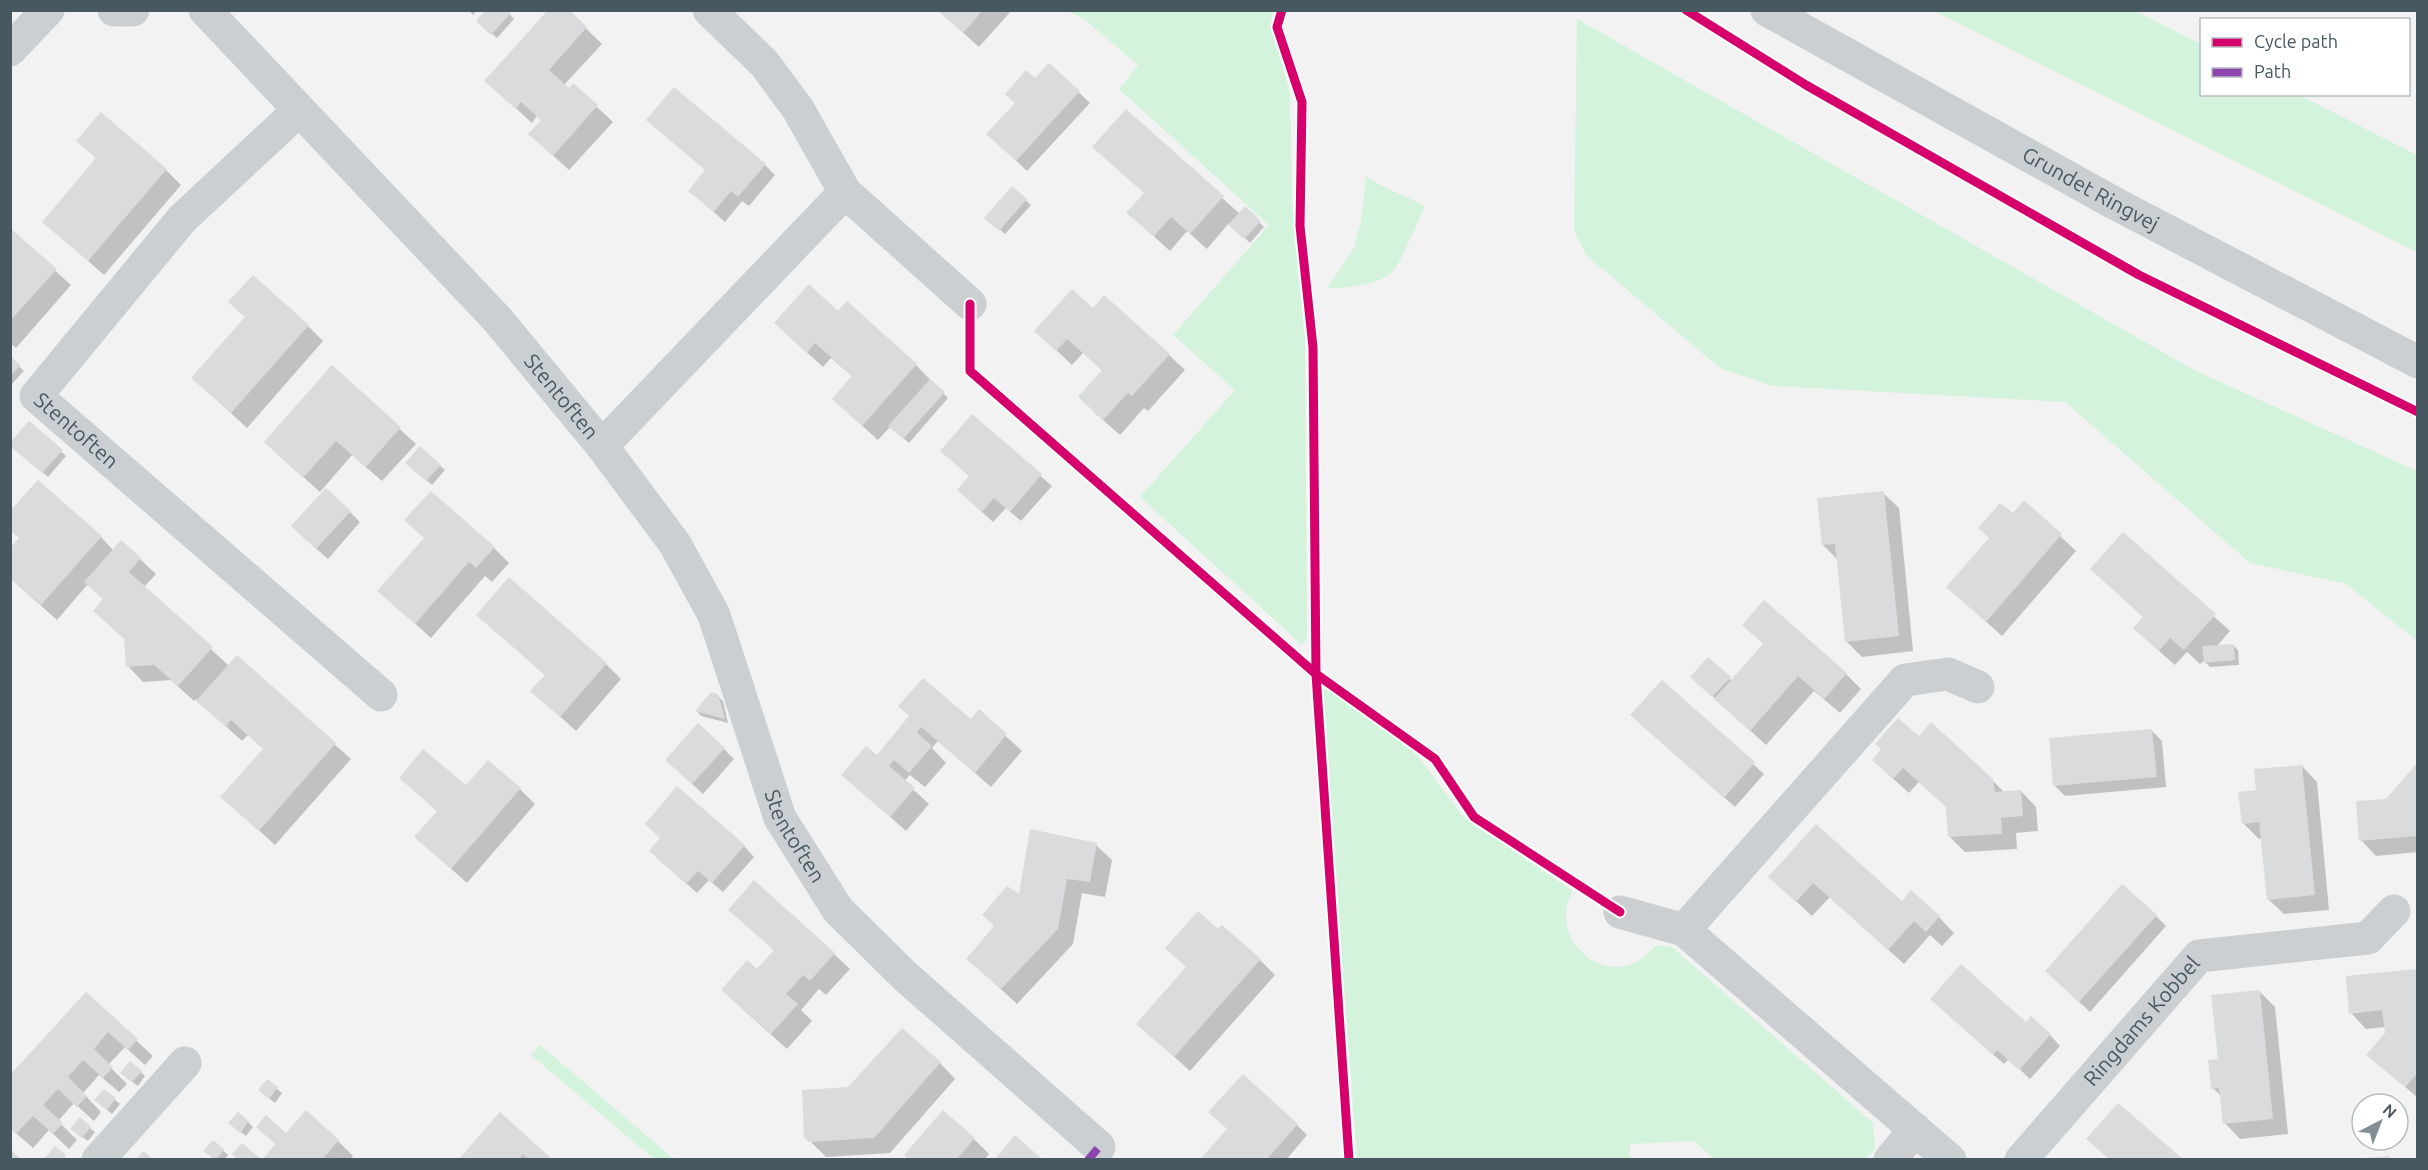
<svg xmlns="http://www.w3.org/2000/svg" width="2428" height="1170" font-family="Ubuntu,sans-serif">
	<rect width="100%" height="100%" fill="#f2f2f2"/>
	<!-- green -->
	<g fill="#d4f3dc">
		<polygon points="1067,11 1273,11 1271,23 1290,94 1292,199 1305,341 1307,638 1302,645 1140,497 1235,390 1173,335 1269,225 1119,89 1138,65 1084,19"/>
		<polygon points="1934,11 2136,11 2201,44 2202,94 2299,95 2417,155 2417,252"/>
		<polygon points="1577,19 2196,371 2417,471 2417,641 2346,584 2250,563 2065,402 1772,386 1720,368 1587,256 1574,231"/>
		<path d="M1366,176c12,10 42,21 59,30 -7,14 -24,58 -34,67 -16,13 -45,15 -64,15l27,-40 7,-26z"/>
		<path d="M1324,687l4,1 89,67 47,63 109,73c-23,37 14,86 56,74 12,-4 19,-11 27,-20l16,2 201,176 2,26 -9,10 -151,1 -21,-19 -64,3v15h-273l-36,-466z"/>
		<polygon points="540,1045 674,1159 654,1159 531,1055"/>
	</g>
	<!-- shadow -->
	<g fill="#0003">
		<polygon points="468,10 477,10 473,15"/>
		<polygon points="506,10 514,19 497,38 483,26"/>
		<polygon points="567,10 602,44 564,85 569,90 573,85 613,122 569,170 546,149 542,121 537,116 532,123 486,81"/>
		<polygon points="938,10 1012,10 979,47"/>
		<polygon points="1050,65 1090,103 1027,171 999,144 1036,81"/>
		<polygon points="1126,111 1240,214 1245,209 1264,227 1250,243 1229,223 1207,249 1187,231 1170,251 1128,213 1145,194"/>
		<polygon points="78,141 166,170 181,185 104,275 44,222 97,159"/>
		<polygon points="765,165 775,175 749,206 742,201 725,222 690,191"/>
		<polygon points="1012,188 1031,205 1005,234 986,217"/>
		<polygon points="10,230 71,285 16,348 10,343"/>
		<polygon points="1093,310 1169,355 1185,370 1148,411 1144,408 1120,435 1095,413 1103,371 1083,353 1072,365 1052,346"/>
		<polygon points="839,313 916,365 948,398 909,443 890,427 878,440 849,414 853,377 831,358 823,367 791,338"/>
		<polygon points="308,326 323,341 247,428 193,378"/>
		<polygon points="10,358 24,371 10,386"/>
		<polygon points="332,367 416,444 382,481 352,455 320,492 281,457"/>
		<polygon points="972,416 1052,486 1021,521 1006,508 993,522 969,500"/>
		<polygon points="29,423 66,456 48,477 16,449"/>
		<polygon points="440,466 445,470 432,485 412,468"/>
		<polygon points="1883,493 1899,508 1913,651 1862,657 1846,641 1838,560 1823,545"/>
		<polygon points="2025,503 2076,551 2002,636 1964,602 2013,516"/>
		<polygon points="350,512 360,522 328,559 303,537"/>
		<polygon points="2123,534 2230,631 2216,647 2233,645 2238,650 2239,665 2210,667 2204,661 2200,664 2187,652 2175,665 2151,644"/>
		<polygon points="101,537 114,551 140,559 156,574 144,587 229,666 237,657 351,759 275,845 222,797 264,749 248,735 242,741 196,699 194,701 171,680 143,682 128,666 125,639 110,626 104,600 88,584 57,620 10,578"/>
		<polygon points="494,548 509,563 492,582 485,576 431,638 379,591"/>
		<polygon points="478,615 606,664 621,679 576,731 532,691 546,676"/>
		<polygon points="1765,645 1846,674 1861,689 1840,713 1814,691 1766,745 1692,677 1708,659 1732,681"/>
		<polygon points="1662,682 1764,774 1735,807 1642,725"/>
		<polygon points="718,696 723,701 728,723 701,716 697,711"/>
		<polygon points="979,712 1022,751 991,787 938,741 932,748 946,763 925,787 910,775 904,781 929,804 906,831 843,775 877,757 911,717 971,721"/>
		<polygon points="2152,731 2162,741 2166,787 2065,796 2055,786"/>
		<polygon points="1919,738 1992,780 2005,793 2021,791 2036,807 2038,831 2016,833 2017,849 1965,852 1950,837 1948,808 1919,782 1909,793 1889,775 1883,749"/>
		<polygon points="724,749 734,759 703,794 677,770"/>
		<polygon points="2418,765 2418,852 2376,856 2361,840 2387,800"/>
		<polygon points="2302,766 2317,782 2329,910 2284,914 2268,899 2262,838 2259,839 2243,823 2258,791"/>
		<polygon points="401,778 466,787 520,789 535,804 467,883 416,837 438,812"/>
		<polygon points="1816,826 1902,903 1939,917 1954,933 1942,946 1930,935 1904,964 1830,897 1812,916 1786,892"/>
		<polygon points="662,839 744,846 754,857 723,892 709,880 697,893 661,861"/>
		<polygon points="1096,845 1112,860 1105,897 1082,893 1073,944 1017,1004 968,959 1020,897"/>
		<polygon points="730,910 834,954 850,969 826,995 819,989 801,1010 812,1021 787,1049 738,1005 757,971 775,951"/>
		<polygon points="2156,916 2166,926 2090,1012 2057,981"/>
		<polygon points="1218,931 1260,960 1275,975 1190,1071 1138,1024"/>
		<polygon points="2418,971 2418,1098 2368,1055 2386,1034 2385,1027 2366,1029 2351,1013"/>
		<polygon points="2259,991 2275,1007 2288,1134 2240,1139 2225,1123 2222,1097 2213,1088 2219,1060"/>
		<polygon points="86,994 153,1056 145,1065 125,1047 108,1065 127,1084 119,1092 99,1075 83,1093 101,1112 94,1121 74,1103 58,1121 77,1140 69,1149 49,1130 33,1148 10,1128"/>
		<polygon points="1942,1009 2026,1024 2050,1035 2060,1046 2030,1079 2009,1059 2004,1064"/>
		<polygon points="940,1063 955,1079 890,1153 826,1157 806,1137 849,1089"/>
		<polygon points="141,1072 145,1076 138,1086 127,1078"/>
		<polygon points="267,1081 282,1093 275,1103 264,1094"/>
		<polygon points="104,1091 120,1104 112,1114 101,1105"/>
		<polygon points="500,1114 551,1160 460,1160"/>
		<polygon points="248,1122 253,1127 246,1136 235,1128"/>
		<polygon points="1297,1125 1307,1135 1286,1160 1206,1160"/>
		<polygon points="90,1128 95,1132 88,1141 77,1133"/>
		<polygon points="286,1135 338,1141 353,1156 350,1160 264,1160"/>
		<polygon points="974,1139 989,1154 984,1160 910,1160"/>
		<polygon points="213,1142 228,1155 224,1160 215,1160 210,1156"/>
	</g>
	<!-- building -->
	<g fill="#dadbdc">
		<polygon points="485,10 508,10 511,13 491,35 476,21"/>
		<polygon points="548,10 569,10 587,27 549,70 569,88 573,83 598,105 553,156 528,134 541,120 521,102 516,109 484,81"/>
		<polygon points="937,10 983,10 963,33"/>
		<polygon points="1049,63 1080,91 1016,161 986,134 1015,103 1005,94 1026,70 1035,78"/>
		<polygon points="674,87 766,164 738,197 731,191 714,212 688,191 705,170 646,120"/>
		<polygon points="1126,109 1224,196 1190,234 1171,217 1154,236 1126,213 1144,193 1092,147"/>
		<polygon points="101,112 167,169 88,261 42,222 96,158 76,141"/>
		<polygon points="1012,186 1027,199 999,231 984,218"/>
		<polygon points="1245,206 1261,221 1244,239 1228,225"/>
		<polygon points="10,228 57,269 10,321"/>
		<polygon points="253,275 309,325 231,413 191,378 245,317 228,302"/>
		<polygon points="809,284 838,311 847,301 917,364 862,426 832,399 852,376 815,343 807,353 774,323"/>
		<polygon points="1072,289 1093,308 1104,295 1170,354 1132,396 1128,393 1103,420 1078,397 1102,370 1067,339 1056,351 1034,331"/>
		<polygon points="10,356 21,365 10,376"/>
		<polygon points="332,365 401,427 366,467 336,441 303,478 264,442"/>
		<polygon points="930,379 945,392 903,439 888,426"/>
		<polygon points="972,414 1042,474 1010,512 994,498 982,512 957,490 969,476 940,451"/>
		<polygon points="29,421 63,450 42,473 10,446 10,442"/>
		<polygon points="420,446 441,465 426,481 405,463"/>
		<polygon points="38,480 102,536 41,605 10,578 10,548 19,538 10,530 10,511"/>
		<polygon points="326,488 351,511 316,549 291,526"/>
		<polygon points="431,491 495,547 476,568 469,562 415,624 377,591 424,538 404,520"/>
		<polygon points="1884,491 1899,636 1845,642 1835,544 1822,545 1817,498"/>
		<polygon points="2024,500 2062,534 1986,622 1946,587 1989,538 1978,528 2000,503 2013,513"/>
		<polygon points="2123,532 2216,614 2184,650 2170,638 2159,651 2133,628 2143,617 2090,569"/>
		<polygon points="121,540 141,558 129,572 213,647 178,686 154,665 126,667 124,638 93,611 103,599 84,582"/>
		<polygon points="509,577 607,663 560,717 530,691 545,675 476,615"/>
		<polygon points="1764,600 1847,673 1824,699 1798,676 1750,731 1714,699 1763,644 1742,625"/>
		<polygon points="2234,644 2235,660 2204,663 2202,646"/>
		<polygon points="237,655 336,743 259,831 220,797 263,749 231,720 226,727 196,701"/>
		<polygon points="1708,657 1731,677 1712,697 1690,677"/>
		<polygon points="923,678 971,719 979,709 1007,734 975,773 921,727 917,733 932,746 909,773 894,760 889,766 915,788 890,817 841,775 866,746 877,755 909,716 898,706"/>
		<polygon points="1662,680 1755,762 1724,798 1630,715"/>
		<polygon points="711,692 718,694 725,719 695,711"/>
		<polygon points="1898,718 1919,736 1931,722 1993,779 1995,792 2021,790 2023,816 2001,818 2002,834 1948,837 1946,807 1903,768 1893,779 1872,760 1881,749 1875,744"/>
		<polygon points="698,723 725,748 692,784 665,760"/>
		<polygon points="2152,729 2157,777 2053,786 2049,738"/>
		<polygon points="423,749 466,785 488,760 521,788 451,869 414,837 437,811 399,778"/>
		<polygon points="2418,762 2418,836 2359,841 2356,801 2386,799"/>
		<polygon points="2302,765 2315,895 2267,900 2259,822 2242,824 2238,792 2256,790 2254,769"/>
		<polygon points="677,786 745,845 712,883 698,871 686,884 649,851 660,838 645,824"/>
		<polygon points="1816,824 1902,901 1911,890 1940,916 1926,932 1914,921 1888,950 1813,883 1796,902 1768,877"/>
		<polygon points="1030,829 1097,843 1090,882 1067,879 1058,929 1001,989 966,959 994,926 982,915 1007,886 1019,894"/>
		<polygon points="754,880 835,953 810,981 803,975 786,994 798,1004 771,1034 721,990 747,960 757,969 774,950 728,910"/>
		<polygon points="2122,884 2157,915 2079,1002 2045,971"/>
		<polygon points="1198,911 1218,929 1222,925 1261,959 1174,1057 1136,1024 1186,967 1165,948"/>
		<polygon points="1961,964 2026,1022 2031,1016 2051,1034 2019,1070 1997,1050 1993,1055 1930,999"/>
		<polygon points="2418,969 2418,1073 2405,1087 2366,1055 2385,1033 2382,1010 2349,1014 2346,976"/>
		<polygon points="2260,990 2273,1119 2223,1124 2219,1088 2211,1089 2208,1060 2218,1059 2211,995"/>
		<polygon points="86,992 138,1039 128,1050 108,1032 94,1049 113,1067 103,1078 83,1060 68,1077 87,1096 77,1107 58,1089 43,1105 63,1123 53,1134 33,1116 16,1134 10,1129 10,1075"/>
		<polygon points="902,1028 941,1062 874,1138 809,1142 804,1137 802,1090 848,1087"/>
		<polygon points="130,1061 142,1071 132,1082 120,1073"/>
		<polygon points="1243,1074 1298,1124 1266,1160 1205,1160 1202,1157 1227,1129 1208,1112"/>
		<polygon points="267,1079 278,1087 269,1099 258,1090"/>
		<polygon points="104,1089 116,1098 107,1110 94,1100"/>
		<polygon points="2118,1103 2184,1160 2110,1160 2086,1139"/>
		<polygon points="306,1110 339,1140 322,1160 262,1160 275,1144 256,1127 266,1115 286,1133"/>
		<polygon points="943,1110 975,1138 956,1160 909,1160 904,1155"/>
		<polygon points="238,1112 249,1121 240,1133 228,1123"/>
		<polygon points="500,1112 533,1142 553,1160 529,1160 523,1154 518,1160 458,1160"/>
		<polygon points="80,1117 91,1127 82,1138 70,1129"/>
		<polygon points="1015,1135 1043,1160 994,1160"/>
		<polygon points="213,1140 224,1149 216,1160 203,1151"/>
		<polygon points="242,1143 262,1160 238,1160 232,1154"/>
		<polygon points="55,1146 66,1155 63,1160 45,1158"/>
		<polygon points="10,1149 22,1160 10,1160"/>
		<polygon points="143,1151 154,1160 136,1160"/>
		<polygon points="2390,1156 2390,1160 2366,1160 2366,1158"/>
	</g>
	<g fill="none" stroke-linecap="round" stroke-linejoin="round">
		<!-- minor -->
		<g stroke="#cbcfd1" stroke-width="33">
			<polyline points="114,10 133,10"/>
			<path id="s1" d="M205,10l292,309 105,127 73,98 39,71 66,203 58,92 67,66 194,171"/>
			<polyline points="709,10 764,63 798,109 845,192 970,304"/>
			<path id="s2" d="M1767,10l347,193 304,159"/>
			<polyline points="10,50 48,10"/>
			<path id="s3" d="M298,111l-116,108 -146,177 345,299"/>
			<polyline points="602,446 845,192"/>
			<polyline points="1620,912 1684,930 1950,1160"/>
			<polyline points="1684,930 1905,680 1948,674 1978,687"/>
			<polyline points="98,1160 185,1063"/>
			<polyline points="1890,1160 1915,1129"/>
			<path id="s4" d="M2021,1160l178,-204 169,-18 26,-27"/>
		</g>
		<!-- quiet -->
		<polyline stroke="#8e44ad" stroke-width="8" stroke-dasharray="15 8" stroke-linecap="butt" points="1088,1160 1099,1147"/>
		<defs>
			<g id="cycleway">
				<polyline points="1282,10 1277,27 1302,102 1300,226 1313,347 1316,674 1349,1160"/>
				<polyline points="1686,10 1806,85 2139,275 2418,412"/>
				<polyline points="970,304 970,371 1316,674 1435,759 1474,817 1620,912"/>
			</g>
		</defs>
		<!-- cycleway casing -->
		<use href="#cycleway" stroke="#fff" stroke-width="13"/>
		<!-- cycleway -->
		<use href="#cycleway" stroke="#d6006c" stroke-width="9"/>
	</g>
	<g text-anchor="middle" stroke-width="6" stroke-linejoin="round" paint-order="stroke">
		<!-- street labels -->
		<g font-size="21" fill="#475861" stroke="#fff">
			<text dy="7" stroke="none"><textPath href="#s2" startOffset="370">Grundet Ringvej</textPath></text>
			<text dy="7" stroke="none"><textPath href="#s1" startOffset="526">Stentoften</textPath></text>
			<text dy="7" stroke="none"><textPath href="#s3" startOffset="441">Stentoften</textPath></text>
			<text dy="7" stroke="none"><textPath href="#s1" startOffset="1029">Stentoften</textPath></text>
			<text dy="7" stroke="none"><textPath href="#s4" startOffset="184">Ringdams Kobbel</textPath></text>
		</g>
	</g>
	<!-- border -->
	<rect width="2428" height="1170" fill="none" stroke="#475861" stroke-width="24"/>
	<!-- legend -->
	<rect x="2200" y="18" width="210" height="78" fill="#ffffff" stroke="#b5bcc0" stroke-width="1.5"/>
	<rect x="2212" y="38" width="30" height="9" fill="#d6006c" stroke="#b5bcc0" stroke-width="1.5"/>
	<text x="2254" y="48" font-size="18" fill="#475861">Cycle path</text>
	<rect x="2212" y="68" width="30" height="9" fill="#8e44ad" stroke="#b5bcc0" stroke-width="1.5"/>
	<text x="2254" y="78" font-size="18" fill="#475861">Path</text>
	<!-- north arrow -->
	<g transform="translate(2380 1122) rotate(42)"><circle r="28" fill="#ffffff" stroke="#b5bcc0" stroke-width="1.5"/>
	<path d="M0-4.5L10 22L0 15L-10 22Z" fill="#838e94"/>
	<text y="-9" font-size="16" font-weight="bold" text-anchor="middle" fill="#475861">N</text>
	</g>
</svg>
